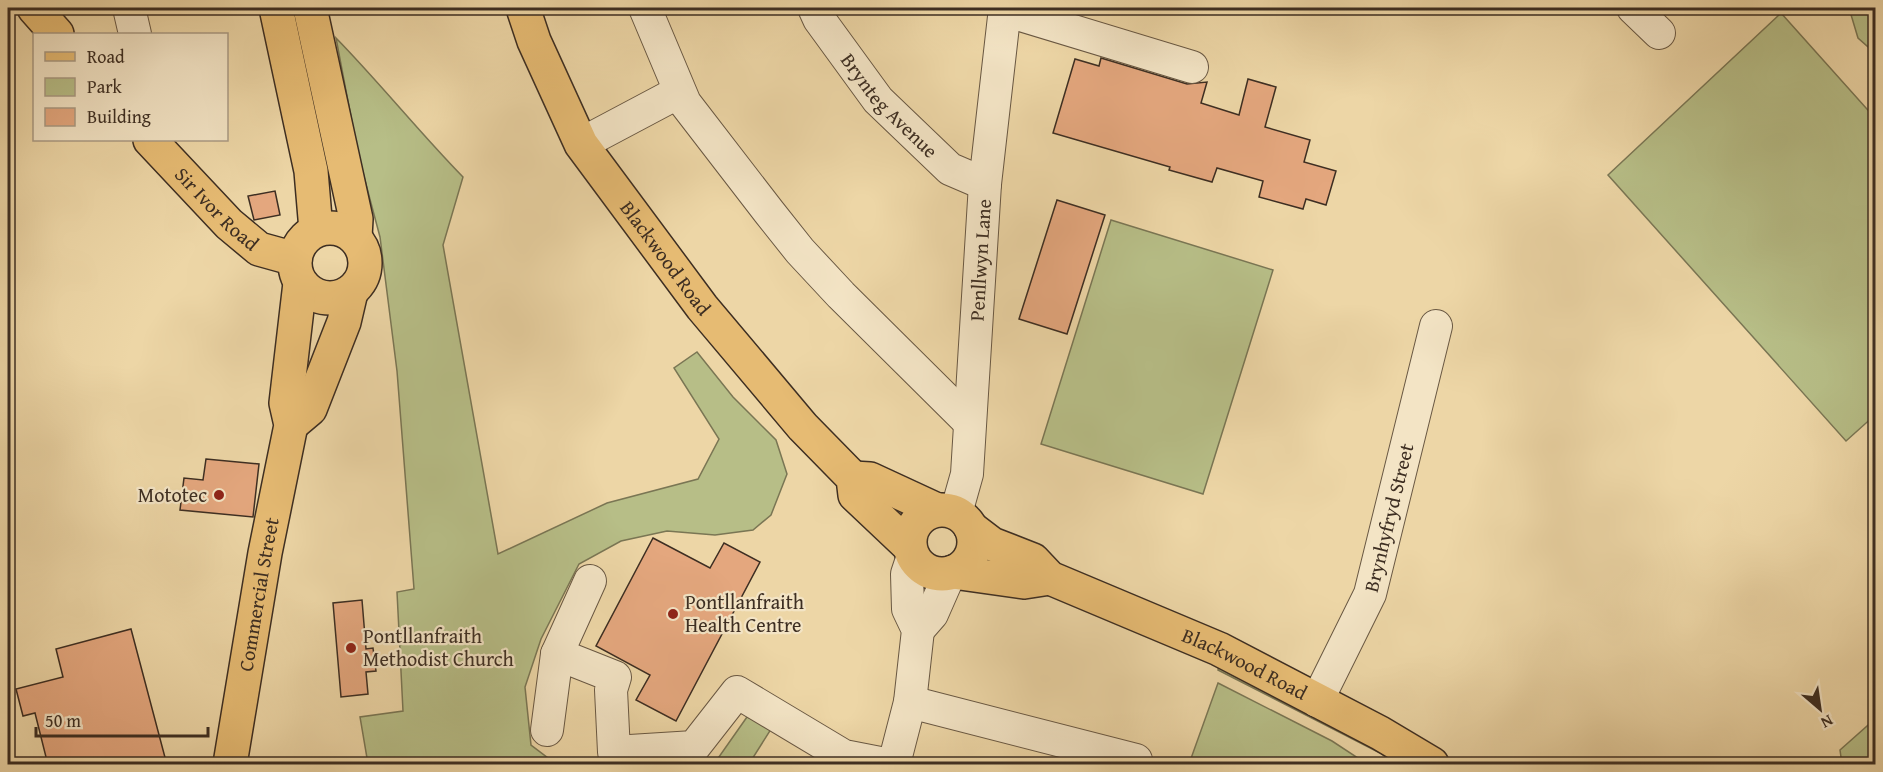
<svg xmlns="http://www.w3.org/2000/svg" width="1883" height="772" font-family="'Gentium Book Plus',serif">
	<rect width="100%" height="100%" fill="#edd6a6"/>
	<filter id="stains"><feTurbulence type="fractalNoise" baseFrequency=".00333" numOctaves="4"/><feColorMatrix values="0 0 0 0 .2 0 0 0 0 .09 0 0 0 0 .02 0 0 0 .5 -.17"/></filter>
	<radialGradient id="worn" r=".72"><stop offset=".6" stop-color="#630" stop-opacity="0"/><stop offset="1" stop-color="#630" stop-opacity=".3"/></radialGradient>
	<!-- green -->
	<g fill="#b7be87" stroke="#7a7654" stroke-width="1.5">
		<polygon points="1849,8 1875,8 1875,53 1858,38"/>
		<polygon points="1781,13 1875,118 1875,415 1846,441 1608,175"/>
		<path d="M336,38c44,45 83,94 127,139l-20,68 55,309 109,-51 91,-24 21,-40 -45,-71 23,-16 36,45 43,43 11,34 -16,41 -18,15 -38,5 -48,-4 -46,10 -42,23 -38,75 -16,48 6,58 25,19h-188l-8,-47 43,-6 -6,-119 17,-3 -17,-218 -17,-134 -22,-83z"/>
		<polygon points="1111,220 1273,270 1203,494 1041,444"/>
		<polygon points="1219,665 1408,764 1396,764 1380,753 1218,670"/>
		<polygon points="1218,683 1332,741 1367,764 1189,764"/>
		<polygon points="747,717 773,726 749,764 714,764"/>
		<polygon points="1875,719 1875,764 1842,764 1840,750"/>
	</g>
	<!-- building -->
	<g fill="#e4a77e" stroke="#3d2e22" stroke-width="1.5">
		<polygon points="1101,58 1187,84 1207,82 1201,103 1239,115 1248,79 1276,87 1265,127 1310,140 1304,162 1336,171 1326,205 1306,199 1303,209 1259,197 1263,181 1217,168 1212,182 1169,170 1170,167 1053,133 1075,59 1099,66"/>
		<polygon points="275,191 280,215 254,220 248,196"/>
		<polygon points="1057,200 1105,215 1067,334 1019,319"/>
		<polygon points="206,459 259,464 253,517 180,510 184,478 203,480"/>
		<polygon points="653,538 710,568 724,543 760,562 676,721 636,700 650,675 596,646"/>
		<polygon points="362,600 366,649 373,648 376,671 366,672 368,694 341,697 333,603"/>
		<polygon points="131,629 167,765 48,765 35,713 23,716 16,689 63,677 56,649"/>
	</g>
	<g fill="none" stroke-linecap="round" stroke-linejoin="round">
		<defs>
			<g id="minor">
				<polyline points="129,8 135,34"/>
				<polyline points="645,8 685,103 769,212 800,251 841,295 969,422"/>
				<path id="s1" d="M814,8l5,11 59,81 72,69 35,15"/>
				<polyline points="1633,8 1659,33"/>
				<polyline points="1004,10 1192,67"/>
				<polyline points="581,144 679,92"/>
				<path id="s2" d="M956,513l11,-39 18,-290 20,-176"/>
				<polyline points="918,630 932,614 950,573"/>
				<polyline points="557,654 615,677 611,690 614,752 694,747 737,692 844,756 885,764"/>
				<path id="s3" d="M1317,701l53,-107 66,-268"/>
				<polyline points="910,702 1136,760"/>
				<polyline points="547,730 557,654 590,581"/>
				<polyline points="894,764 910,702 918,630 908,609 907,574 913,556"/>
			</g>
			<g id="major">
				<polyline points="34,8 57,34"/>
				<polyline points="276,8 311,171 316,230"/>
				<polyline points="310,8 356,219 355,237"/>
				<path id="s4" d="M523,8l11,33 47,103 121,163 101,120 50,51 2,17 55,52"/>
				<path id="s5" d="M150,140l79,84 30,25 36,10"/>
				<circle cx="330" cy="263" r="35"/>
				<polyline points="291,425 310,409 344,322 351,292"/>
				<polyline points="853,478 870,479 937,510"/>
				<circle cx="942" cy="542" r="32"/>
				<path id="s6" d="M971,528l21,16 41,16 17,18 169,71 161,84 52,31"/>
				<polyline points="953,572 1024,582 1050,578"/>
				<path id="s7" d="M230,764l35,-211 26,-128 -5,-22 14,-120"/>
			</g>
		</defs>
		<!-- minor casing -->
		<use href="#minor" stroke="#695843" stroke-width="34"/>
		<!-- major casing -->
		<use href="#major" stroke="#3d2e22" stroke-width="36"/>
		<!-- minor -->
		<use href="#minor" stroke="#f3e4c5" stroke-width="32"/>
		<!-- major -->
		<use href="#major" stroke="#e6bb73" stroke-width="33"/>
	</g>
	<!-- markers -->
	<g fill="#8f2418" stroke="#f3e4c5" stroke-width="2">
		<circle cx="219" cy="495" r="6"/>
		<circle cx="673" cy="614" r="6"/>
		<circle cx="351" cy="648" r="6"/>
	</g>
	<g text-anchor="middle" stroke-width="4.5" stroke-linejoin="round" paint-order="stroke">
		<!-- street labels -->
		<g font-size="20" fill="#3d2e22" stroke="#f3e4c5">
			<text dy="7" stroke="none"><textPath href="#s1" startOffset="124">Brynteg Avenue</textPath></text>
			<text dy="7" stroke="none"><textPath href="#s5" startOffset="96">Sir Ivor Road</textPath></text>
			<text dy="7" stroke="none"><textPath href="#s4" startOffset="290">Blackwood Road</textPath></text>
			<text dy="7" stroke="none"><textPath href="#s2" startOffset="255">Penllwyn Lane</textPath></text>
			<text dy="7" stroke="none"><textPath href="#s3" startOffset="198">Brynhyfryd Street</textPath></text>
			<text dy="7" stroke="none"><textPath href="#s7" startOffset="172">Commercial Street</textPath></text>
			<text dy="7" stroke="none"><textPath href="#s6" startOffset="308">Blackwood Road</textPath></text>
		</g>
		<!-- poi labels -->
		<g font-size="20" fill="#3d2e22" stroke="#f3e4c5" text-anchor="start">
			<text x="207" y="502" text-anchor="end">Mototec</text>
			<text x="685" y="609">Pontllanfraith<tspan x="685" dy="23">Health Centre</tspan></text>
			<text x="363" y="643">Pontllanfraith<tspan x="363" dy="23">Methodist Church</tspan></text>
		</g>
	</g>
	<!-- margin -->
	<rect width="1883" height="772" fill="none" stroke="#edd6a6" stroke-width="30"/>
	<rect x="9" y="9" width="1865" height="754" fill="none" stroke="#3d2e22" stroke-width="3"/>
	<rect x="15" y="15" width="1853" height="742" fill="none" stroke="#3d2e22" stroke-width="1.5"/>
	<!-- legend -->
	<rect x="33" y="33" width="195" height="108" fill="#f3e4c5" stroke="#aa9b84" stroke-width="1.5"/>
	<rect x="45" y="52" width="30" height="9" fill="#e6bb73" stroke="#aa9b84" stroke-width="1.5"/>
	<text x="87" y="63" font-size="18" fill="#3d2e22">Road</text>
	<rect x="45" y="78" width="30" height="18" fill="#b7be87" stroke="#aa9b84" stroke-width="1.5"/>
	<text x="87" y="93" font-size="18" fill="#3d2e22">Park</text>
	<rect x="45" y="108" width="30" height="18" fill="#e4a77e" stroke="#aa9b84" stroke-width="1.5"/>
	<text x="87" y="123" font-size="18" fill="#3d2e22">Building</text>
	<!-- north arrow -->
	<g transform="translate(1820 709) rotate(151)" stroke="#f3e4c5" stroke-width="4.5" paint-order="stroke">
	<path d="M0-4.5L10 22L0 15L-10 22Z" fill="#3d2e22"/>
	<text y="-9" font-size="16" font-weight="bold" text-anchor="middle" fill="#3d2e22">N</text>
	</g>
	<!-- scale -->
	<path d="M36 727v9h172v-9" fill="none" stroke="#3d2e22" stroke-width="3"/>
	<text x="45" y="727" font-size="18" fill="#3d2e22" stroke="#f3e4c5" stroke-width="4.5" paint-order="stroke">50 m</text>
	<rect width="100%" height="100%" filter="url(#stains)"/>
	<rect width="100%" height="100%" fill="url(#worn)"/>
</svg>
